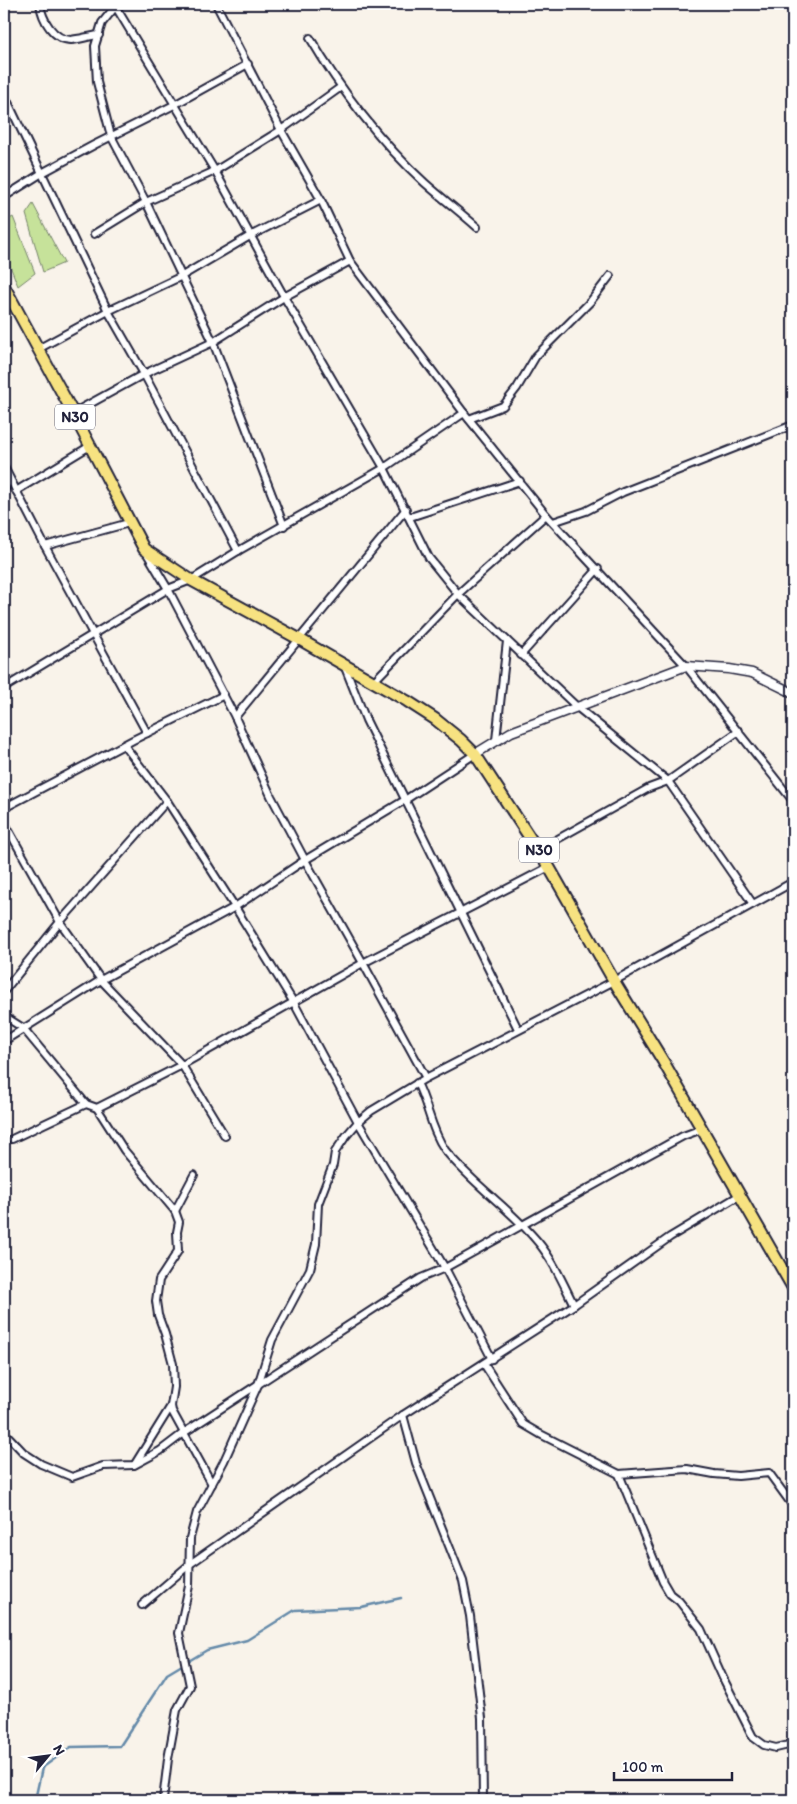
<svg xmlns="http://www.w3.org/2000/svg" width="797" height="1804" font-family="Itim,sans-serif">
	<rect width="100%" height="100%" fill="#f9f3ea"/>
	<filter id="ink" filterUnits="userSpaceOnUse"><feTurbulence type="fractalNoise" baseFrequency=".02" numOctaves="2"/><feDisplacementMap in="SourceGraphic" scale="10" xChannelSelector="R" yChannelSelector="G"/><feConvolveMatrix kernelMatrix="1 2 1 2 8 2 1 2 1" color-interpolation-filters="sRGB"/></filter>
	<g filter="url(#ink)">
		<!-- green -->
		<g fill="#c6e29a" stroke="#74826a">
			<polygon points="33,204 64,263 43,272 26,214"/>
			<polygon points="13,217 35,273 18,286 4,251 4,222"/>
		</g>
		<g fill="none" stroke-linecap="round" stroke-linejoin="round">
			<!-- stream -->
			<polyline stroke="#658aa9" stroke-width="2.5" points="35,1800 42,1768 71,1747 120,1746 167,1674 207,1650 247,1640 295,1610 361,1607 401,1598"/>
			<defs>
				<g id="minor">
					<path d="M40,4c2,15 13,36 31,36 9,-1 19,-4 28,-5"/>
					<polyline points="114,4 215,171 286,300 384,468 429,558 458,594 577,707 668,781 753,904"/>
					<polyline points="216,4 281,130 321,200 350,261 464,413 546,515 686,666 793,801"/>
					<polyline points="115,7 102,23 95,46 97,82 111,136 146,202 213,342 284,526"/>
					<path d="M310,38c30,51 71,105 115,145 17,15 35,29 52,44"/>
					<polyline points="4,94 108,311 144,374 238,551"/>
					<polyline points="4,197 42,173 94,145 174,105 248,64"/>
					<polyline points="94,234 146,202 215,171 281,130 341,87"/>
					<polyline points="38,349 108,311 182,276 250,236 321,200"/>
					<polyline points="73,413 144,374 213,342 284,297 350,261"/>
					<polyline points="469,419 503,406 517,388 536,356 590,302 610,276"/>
					<polyline points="4,467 45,546 147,733"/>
					<polyline points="4,491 9,479"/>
					<polyline points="16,491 90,446"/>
					<polyline points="410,517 520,481"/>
					<polyline points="553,522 586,511 623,492 793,425"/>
					<polyline points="45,546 129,523"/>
					<polyline points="146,552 168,589 235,717 271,796 305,860 363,963 426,1078"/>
					<polyline points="521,655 598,569"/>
					<polyline points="344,665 366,720 518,1029"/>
					<polyline points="373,682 458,594 546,515"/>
					<polyline points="4,688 168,589 191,580 238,551 384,468 464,413"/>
					<polyline points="235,717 406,509"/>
					<polyline points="496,740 507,641"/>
					<polyline points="124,745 167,801 235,907 294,1003 358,1122 445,1268 492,1359"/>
					<polyline points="4,808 133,740 224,695"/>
					<polyline points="4,822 60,922 101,980 182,1065 225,1136"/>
					<polyline points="538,850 649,788 668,781 739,731"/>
					<polyline points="4,991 60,922 167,801"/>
					<polyline points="4,1016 23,1028 86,1104"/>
					<polyline points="4,1041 101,980 235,907 305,860 405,800 475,754"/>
					<path d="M417,1083c11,21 14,47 28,67 27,34 65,58 93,92 15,18 25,41 36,63"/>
					<polyline points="97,1108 124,1150 175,1211 194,1175"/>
					<polyline points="12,1139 86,1104 97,1108 182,1065 363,963 549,867"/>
					<polyline points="175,1211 179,1222 177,1232 178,1251 159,1280 156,1301 158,1315 165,1334 173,1364 174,1387 171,1406 172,1411 212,1484"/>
					<polyline points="484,1364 523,1424 540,1434 619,1474 687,1469 714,1474 738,1476 769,1473 793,1506"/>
					<polyline points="403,1415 416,1463 463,1581 470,1616 482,1718 483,1800"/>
					<polyline points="4,1432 24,1453 41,1464 72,1477 103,1466 134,1465 160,1451 185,1432 421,1278 445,1268 643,1158 683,1136 702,1129"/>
					<polyline points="135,1464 171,1406"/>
					<polyline points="619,1474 663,1582 670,1594 679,1601 701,1629 723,1678 753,1737 764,1745 776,1748 793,1744"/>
					<polyline points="142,1605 190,1564 403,1415 574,1305 670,1237 740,1195"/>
					<polyline points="163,1800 168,1759 177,1710 190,1686 179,1633 189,1586 190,1538 197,1512 224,1461 258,1385 272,1340 310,1269 316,1244 318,1204 333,1165 335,1152 346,1136 358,1122 371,1111 426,1078 614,981 793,882"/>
				</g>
				<polyline id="tertiary" points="475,754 511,732 686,666 729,669 752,673 793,693"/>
				<polyline id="primary" points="4,286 73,413 144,549 191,580 299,639 407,701 435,719 461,740 475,754 549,867 614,981 663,1061 793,1288"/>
			</defs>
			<!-- minor casing -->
			<use href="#minor" stroke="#22223b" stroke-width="10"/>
			<!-- tertiary casing -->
			<use href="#tertiary" stroke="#22223b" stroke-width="11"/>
			<!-- primary casing -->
			<use href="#primary" stroke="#22223b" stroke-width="14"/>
			<!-- minor -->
			<use href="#minor" stroke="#fff" stroke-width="6"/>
			<!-- tertiary -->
			<use href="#tertiary" stroke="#fff" stroke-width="8"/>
			<!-- primary -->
			<use href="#primary" stroke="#f7e281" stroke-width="10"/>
		</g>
	</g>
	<g text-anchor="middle" stroke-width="5" stroke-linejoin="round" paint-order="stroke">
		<!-- shield labels -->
		<g fill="#fff" stroke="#646476" stroke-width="1">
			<rect x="55" y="404.5" width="40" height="25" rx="4"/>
			<rect x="519" y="837.5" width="40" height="25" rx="4"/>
		</g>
		<g font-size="15" font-weight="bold" fill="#22223b">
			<text x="75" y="422">N30</text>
			<text x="539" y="855">N30</text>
		</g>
	</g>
	<!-- margin -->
	<rect width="797" height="1804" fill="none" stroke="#fff" stroke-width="20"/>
	<rect x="10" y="10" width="777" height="1784" fill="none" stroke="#22223b" stroke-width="2" filter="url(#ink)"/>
	<!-- north arrow -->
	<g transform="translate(48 1756) rotate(61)" stroke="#ffffff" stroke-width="4" paint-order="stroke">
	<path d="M0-4L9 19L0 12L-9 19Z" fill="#22223b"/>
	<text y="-8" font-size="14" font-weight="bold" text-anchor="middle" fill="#22223b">N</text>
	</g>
	<!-- scale -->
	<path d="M614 1772v8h118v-8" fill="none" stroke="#22223b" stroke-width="2.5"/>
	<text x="622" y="1772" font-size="15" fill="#22223b" stroke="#ffffff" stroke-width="4" paint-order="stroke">100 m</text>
</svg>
